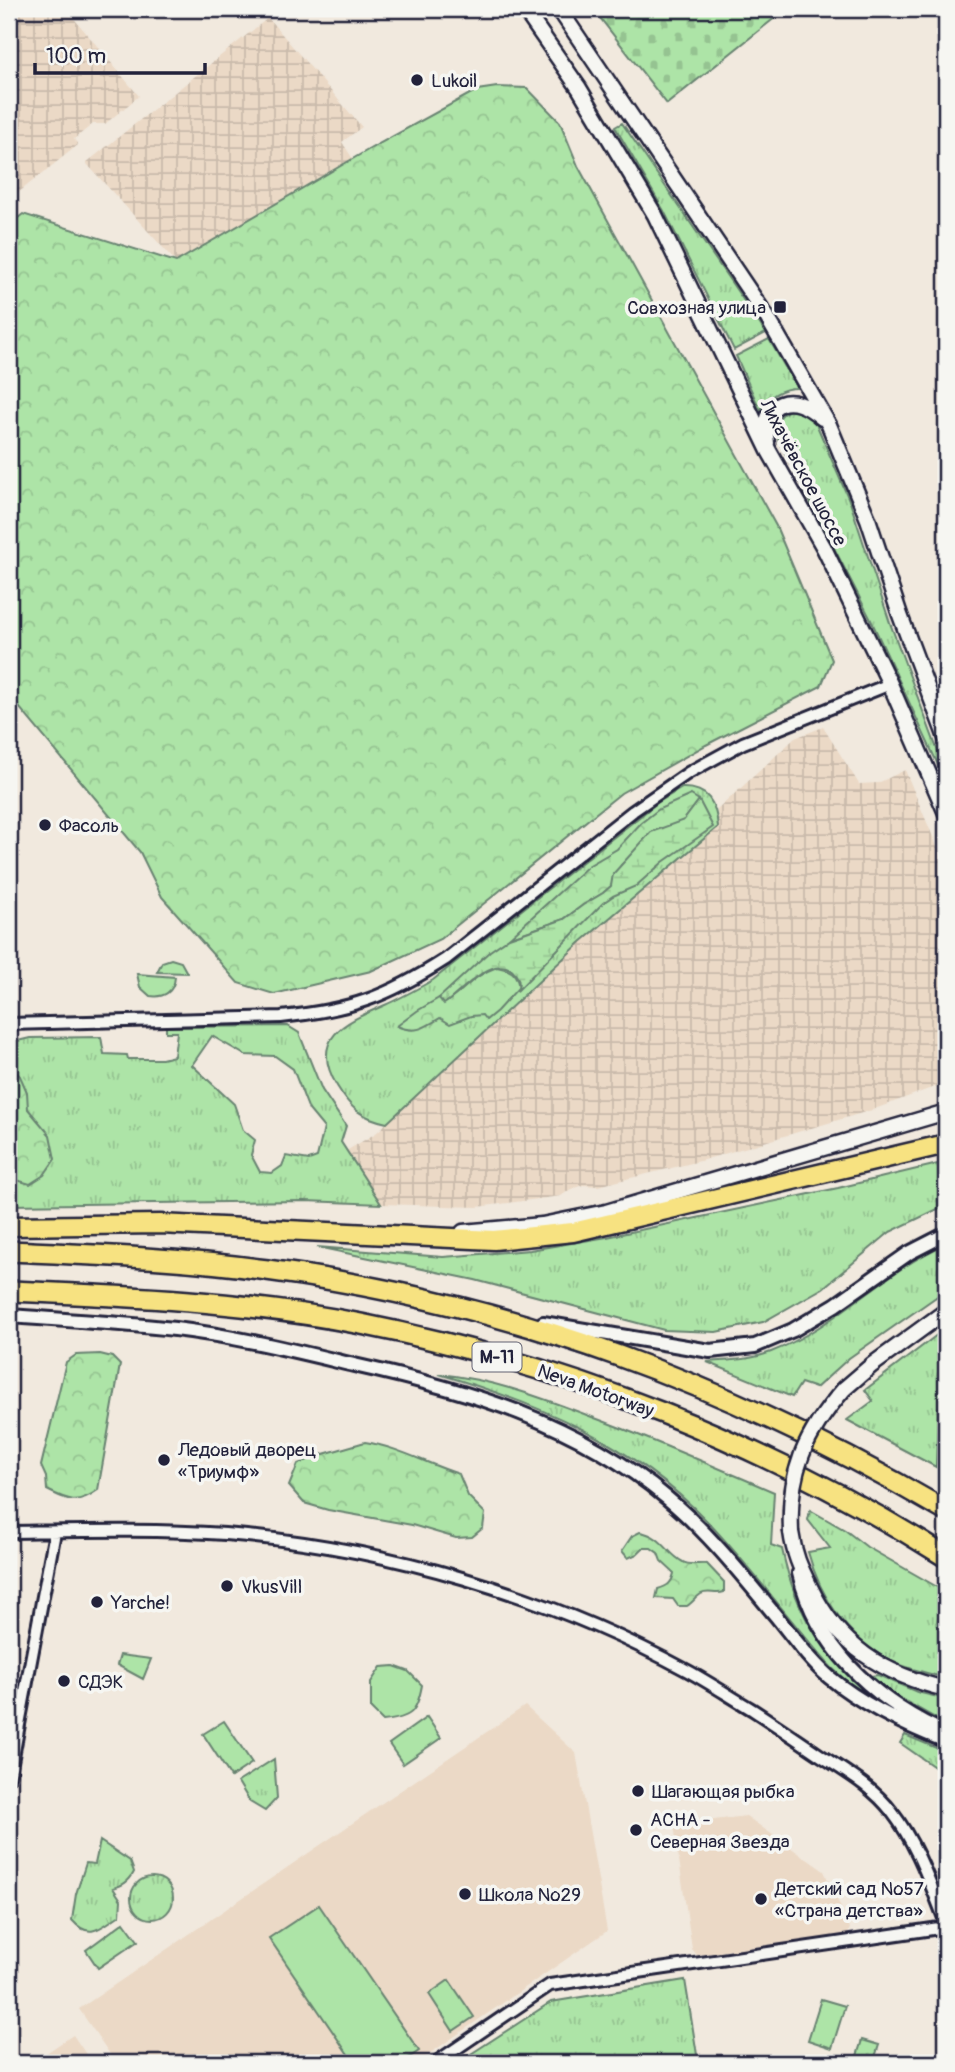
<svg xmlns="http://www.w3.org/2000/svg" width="955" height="2072" font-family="Pangolin,sans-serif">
<defs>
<pattern id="industrial-grid" width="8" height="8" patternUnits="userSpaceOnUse" patternTransform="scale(1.75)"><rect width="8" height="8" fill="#ebd9c6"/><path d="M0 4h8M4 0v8" fill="none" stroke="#c9baab"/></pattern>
<pattern id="grass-tufts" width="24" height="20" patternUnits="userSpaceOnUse" patternTransform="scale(1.75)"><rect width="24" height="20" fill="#ade4a7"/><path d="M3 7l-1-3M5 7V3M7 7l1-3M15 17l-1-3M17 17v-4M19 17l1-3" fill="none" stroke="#95c391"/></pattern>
<pattern id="forest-crowns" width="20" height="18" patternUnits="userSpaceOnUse" patternTransform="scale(1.75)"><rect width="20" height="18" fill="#ade4a7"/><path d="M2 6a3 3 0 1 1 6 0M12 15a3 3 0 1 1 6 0" fill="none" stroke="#95c391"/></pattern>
<pattern id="wetland-marsh" width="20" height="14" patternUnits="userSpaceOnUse" patternTransform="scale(1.75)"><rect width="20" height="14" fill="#ade4a7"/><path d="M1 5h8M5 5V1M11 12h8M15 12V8" fill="none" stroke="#95c391"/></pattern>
<pattern id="cemetery-stones" width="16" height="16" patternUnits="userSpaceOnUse" patternTransform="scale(1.75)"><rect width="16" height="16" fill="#ade4a7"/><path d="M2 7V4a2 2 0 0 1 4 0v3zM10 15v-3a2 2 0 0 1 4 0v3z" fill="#95c391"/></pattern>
</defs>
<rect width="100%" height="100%" fill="#f1e9de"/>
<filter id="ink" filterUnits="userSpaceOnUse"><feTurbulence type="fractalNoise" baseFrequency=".0143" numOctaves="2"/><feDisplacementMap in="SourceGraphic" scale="14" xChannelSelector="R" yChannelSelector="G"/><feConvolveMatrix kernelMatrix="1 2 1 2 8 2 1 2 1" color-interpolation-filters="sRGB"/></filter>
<g filter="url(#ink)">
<path fill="#ebd9c6" d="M525,1706L576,1753L607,1931L416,2063H116L79,2009Z
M746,1816L824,1871L850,1928L848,1934L697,1955L692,1949L674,1825Z
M73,2035L92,2063H32L33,2062Z"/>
<path fill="url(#industrial-grid)" d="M18,9H66L139,96L105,124H93L74,139L78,145L9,200V16Z
M268,18L362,127L342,142L353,159L176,262L86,163Z
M823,727L859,784L878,783L905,770L946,868V1080L937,1086L872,1110L700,1161L598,1186L583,1185L571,1189L561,1196L477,1207L381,1204L346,1151L376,1133L581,942L718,827L717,810L795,738Z"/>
<path fill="url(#grass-tufts)" stroke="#688371" stroke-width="2" fill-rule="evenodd" d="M622,123L766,333L734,350L664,211L615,127Z
M769,339L797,388C780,388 769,396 760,410L736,356Z
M793,409H799L815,421L850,502L890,623L946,773V782L870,618L779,441C774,426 776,414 793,409Z
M682,788C708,787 716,803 718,827L581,942L387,1123C360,1117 351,1109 337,1086C308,1037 346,1022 385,1005C401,998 417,989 433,980L657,803Z
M171,959L181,962L187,973L157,972L162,962Z
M137,974L175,977C174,992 164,998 150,996L140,987Z
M288,1026L299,1033L322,1090L346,1126L341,1142L381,1204L305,1201L9,1205V1043L30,1038L101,1037L104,1054L127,1055L128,1059H162L174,1056L177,1032H166V1027ZM212,1036L245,1055L275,1056L293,1069L309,1110L324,1128L317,1157L309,1160L286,1156L282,1166L272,1173L260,1172L251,1155L255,1140L243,1130L234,1104L192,1065Z
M946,1162V1205L890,1232L823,1288L763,1322L716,1332L664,1330L475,1280L317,1247L443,1257L530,1250L607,1237L838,1188Z
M946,1244V1290L849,1358L816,1388L801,1383L792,1397L707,1362C729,1360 751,1360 771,1352C836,1327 883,1271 946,1244Z
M946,1328V1389L938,1411L936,1467L847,1420L873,1401L865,1390Z
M439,1374C492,1379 543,1398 592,1417C654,1440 714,1466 774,1492L771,1545L782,1549C797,1620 826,1658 881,1704L848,1683L831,1667C789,1620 751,1567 707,1521C632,1443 540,1404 439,1374Z
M810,1510L845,1530L867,1547L946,1592V1678C927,1673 906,1669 889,1660C847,1637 820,1597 808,1552L830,1548L808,1520Z
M120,1655L151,1659L143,1679L117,1665Z
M878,1675L917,1692L946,1699V1724L891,1693L871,1676Z
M905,1735L946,1752V1775L900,1743Z
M274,1759L277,1798L265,1811L250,1802L238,1782Z
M100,1841L130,1861L134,1872C129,1882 123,1885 113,1888L121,1900L120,1915C101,1927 90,1941 72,1920L76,1894L86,1863L95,1864Z
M131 1898a21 21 0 1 1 42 0a21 21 0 1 1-42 0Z
M685,1980L698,2061L694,2063H457L551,2002Z
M862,2040L879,2045L873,2063L856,2059Z"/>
<path fill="url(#forest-crowns)" stroke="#688371" stroke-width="2" d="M497,87L527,88L560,122L578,166L776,526L832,660L821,686L706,745L621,793L440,939L371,971L274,994L238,983L162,897L140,852L9,695V225L23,214L176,262L373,147L477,90Z
M691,795L699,800L684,820L637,850L621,865L611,886L603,893L583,905L564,919L509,938L588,866L617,849L641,823L659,809Z
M497,967C512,970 516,973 519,987L497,1011L486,1020L482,1015L471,1016L450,1024L440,1018C424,1028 415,1034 397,1026L417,1011L439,998L444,1003C466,991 469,977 497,967Z
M9,1064L20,1076L27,1092L28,1109L50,1135L55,1159L44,1175L30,1184L13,1179L9,1158Z
M100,1354L112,1357L120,1365L98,1490C77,1505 69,1501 47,1490L46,1477L41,1466L66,1362L76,1355Z
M365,1442C398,1447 427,1464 459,1474L468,1496L485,1513L483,1528L472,1537L456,1538L412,1525L328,1510L304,1503L289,1486L298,1464L320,1455Z
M640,1532C663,1536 667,1554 683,1562C690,1566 699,1563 707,1564L724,1582V1592C716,1595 708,1590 701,1594C696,1597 692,1603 687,1606H678L673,1599L656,1598L658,1589C668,1586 672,1583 674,1573L661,1561L658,1553L651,1548H643L637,1554L628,1558L622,1551L632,1536Z"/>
<path fill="url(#wetland-marsh)" stroke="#688371" stroke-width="2" d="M699,800L713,827L663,862L636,886L613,896L603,903L517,991C519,986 520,980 516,975C497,947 459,995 444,1004L439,998L490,951L509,938L564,919L583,905L603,893L611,886L613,874L651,832L684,820Z"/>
<path fill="url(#cemetery-stones)" stroke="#688371" stroke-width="2" d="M596,9H786L667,104L594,10Z"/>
<path fill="#ade4a7" stroke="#688371" stroke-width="2" d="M394,1666L408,1671L422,1685C417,1713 411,1718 383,1721L371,1709V1682L381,1667Z
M427,1717L441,1738L403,1764L389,1744Z
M224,1721L252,1763L231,1777L203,1734Z
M319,1905L419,2051L401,2063H354L269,1938Z
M124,1922L138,1941L98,1968L86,1950Z
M449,1980L474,2017L453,2031L429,1994Z
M821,1999L845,2006L832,2048L808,2040Z"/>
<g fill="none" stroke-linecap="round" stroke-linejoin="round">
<defs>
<path id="minor" d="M9,1024L281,1017C351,1010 387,997 446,959L633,811L688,773L743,743L890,684
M9,1532C81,1531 153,1529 225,1534C386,1547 546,1594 688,1671C710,1683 731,1697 753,1710C776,1725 798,1740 820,1755C846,1772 873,1787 892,1812C917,1844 931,1886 946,1923
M9,1778L55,1532
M435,2063L550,1985L946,1927"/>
<path id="tertiary" d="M9,1316C64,1320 120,1323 175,1329C235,1336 295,1351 354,1365C467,1390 577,1422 667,1498C709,1533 742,1575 776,1616C793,1637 809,1660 829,1677C864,1706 904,1725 946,1741
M543,1323L710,1351L755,1346L793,1330L835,1305L909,1253L946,1234
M799,1573C816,1645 871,1697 937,1729"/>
<path id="secondary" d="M524,9L579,88L655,215L769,451L824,548L890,684L946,813
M559,9L767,317L829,425L868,519L900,615L946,738
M767,443C760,400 792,390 822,418
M463,1232L542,1225L606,1212L946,1112
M844,1389L872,1365L946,1311
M791,1532C794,1554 800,1567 810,1587C838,1646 884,1675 946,1689"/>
<path id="trunk" d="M9,1226L160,1224L494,1240L573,1232L946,1144"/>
<path id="motorway" d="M9,1251C95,1255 182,1258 267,1270C514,1303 732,1386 946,1511
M9,1291C126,1296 245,1301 361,1324C567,1365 768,1444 946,1557"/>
</defs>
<use href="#minor" stroke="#22223b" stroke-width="16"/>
<use href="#tertiary" stroke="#22223b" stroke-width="18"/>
<use href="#secondary" stroke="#22223b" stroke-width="19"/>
<use href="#trunk" stroke="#22223b" stroke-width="23"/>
<use href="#motorway" stroke="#22223b" stroke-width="24"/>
<use href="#minor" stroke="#f6f6f2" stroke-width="10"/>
<use href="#tertiary" stroke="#f6f6f2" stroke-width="12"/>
<use href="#secondary" stroke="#f6f6f2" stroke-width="14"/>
<use href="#trunk" stroke="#f7e281" stroke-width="18"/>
<use href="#motorway" stroke="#f7e281" stroke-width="19"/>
<defs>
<path id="secondary-bridge" d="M791,1532C788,1472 805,1434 844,1389"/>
</defs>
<use href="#secondary-bridge" stroke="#22223b" stroke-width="19" stroke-linecap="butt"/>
<use href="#secondary-bridge" stroke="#f6f6f2" stroke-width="14"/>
</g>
</g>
<g fill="#22223b" stroke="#f6f6f2" stroke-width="2.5">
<circle cx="417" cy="80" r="7"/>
<rect x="773" y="300" width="14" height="14" rx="3.5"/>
<circle cx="45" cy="825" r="7"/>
<circle cx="164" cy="1460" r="7"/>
<circle cx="227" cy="1586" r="7"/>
<circle cx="97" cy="1602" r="7"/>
<circle cx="64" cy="1681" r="7"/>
<circle cx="638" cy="1791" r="7"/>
<circle cx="636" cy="1830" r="7"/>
<circle cx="465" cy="1894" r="7"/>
<circle cx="761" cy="1899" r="7"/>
</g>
<g text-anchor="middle" stroke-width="7" stroke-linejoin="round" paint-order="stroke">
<rect fill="#f6f6f2" stroke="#626272" stroke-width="2" x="472.5" y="1342.5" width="49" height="29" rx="5"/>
<g font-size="18" font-weight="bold" fill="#22223b">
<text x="497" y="1363">М-11</text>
</g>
<g font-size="19" fill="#22223b" stroke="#f6f6f2" text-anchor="start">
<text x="431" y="87">Lukoil</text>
<text x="766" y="314" text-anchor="end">Совхозная улица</text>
<text x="59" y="832">Фасоль</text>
<text x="178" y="1456">Ледовый дворец<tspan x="178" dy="22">«Триумф»</tspan></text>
<text x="241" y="1593">VkusVill</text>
<text x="111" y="1609">Yarche!</text>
<text x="78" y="1688">СДЭК</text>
<text x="652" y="1798">Шагающая рыбка</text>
<text x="650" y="1826">АСНА -<tspan x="650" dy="22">Северная Звезда</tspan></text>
<text x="775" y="1895">Детский сад №57<tspan x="775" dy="22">«Страна детства»</tspan></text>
<text x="479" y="1901">Школа №29</text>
</g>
<g font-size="19" fill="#22223b" stroke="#f6f6f2">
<text transform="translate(804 472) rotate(62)" y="7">Лихачёвское шоссе</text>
<text transform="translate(596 1390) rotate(20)" y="7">Neva Motorway</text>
</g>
</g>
<rect width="955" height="2072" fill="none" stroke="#f6f6f2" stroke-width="35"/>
<rect x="18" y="18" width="920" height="2037" fill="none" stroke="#22223b" stroke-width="2.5" filter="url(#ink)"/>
<path d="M35 63v10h170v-10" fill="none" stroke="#22223b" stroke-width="3.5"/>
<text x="46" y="63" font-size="21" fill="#22223b" stroke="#f6f6f2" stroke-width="5" paint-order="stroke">100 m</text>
</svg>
